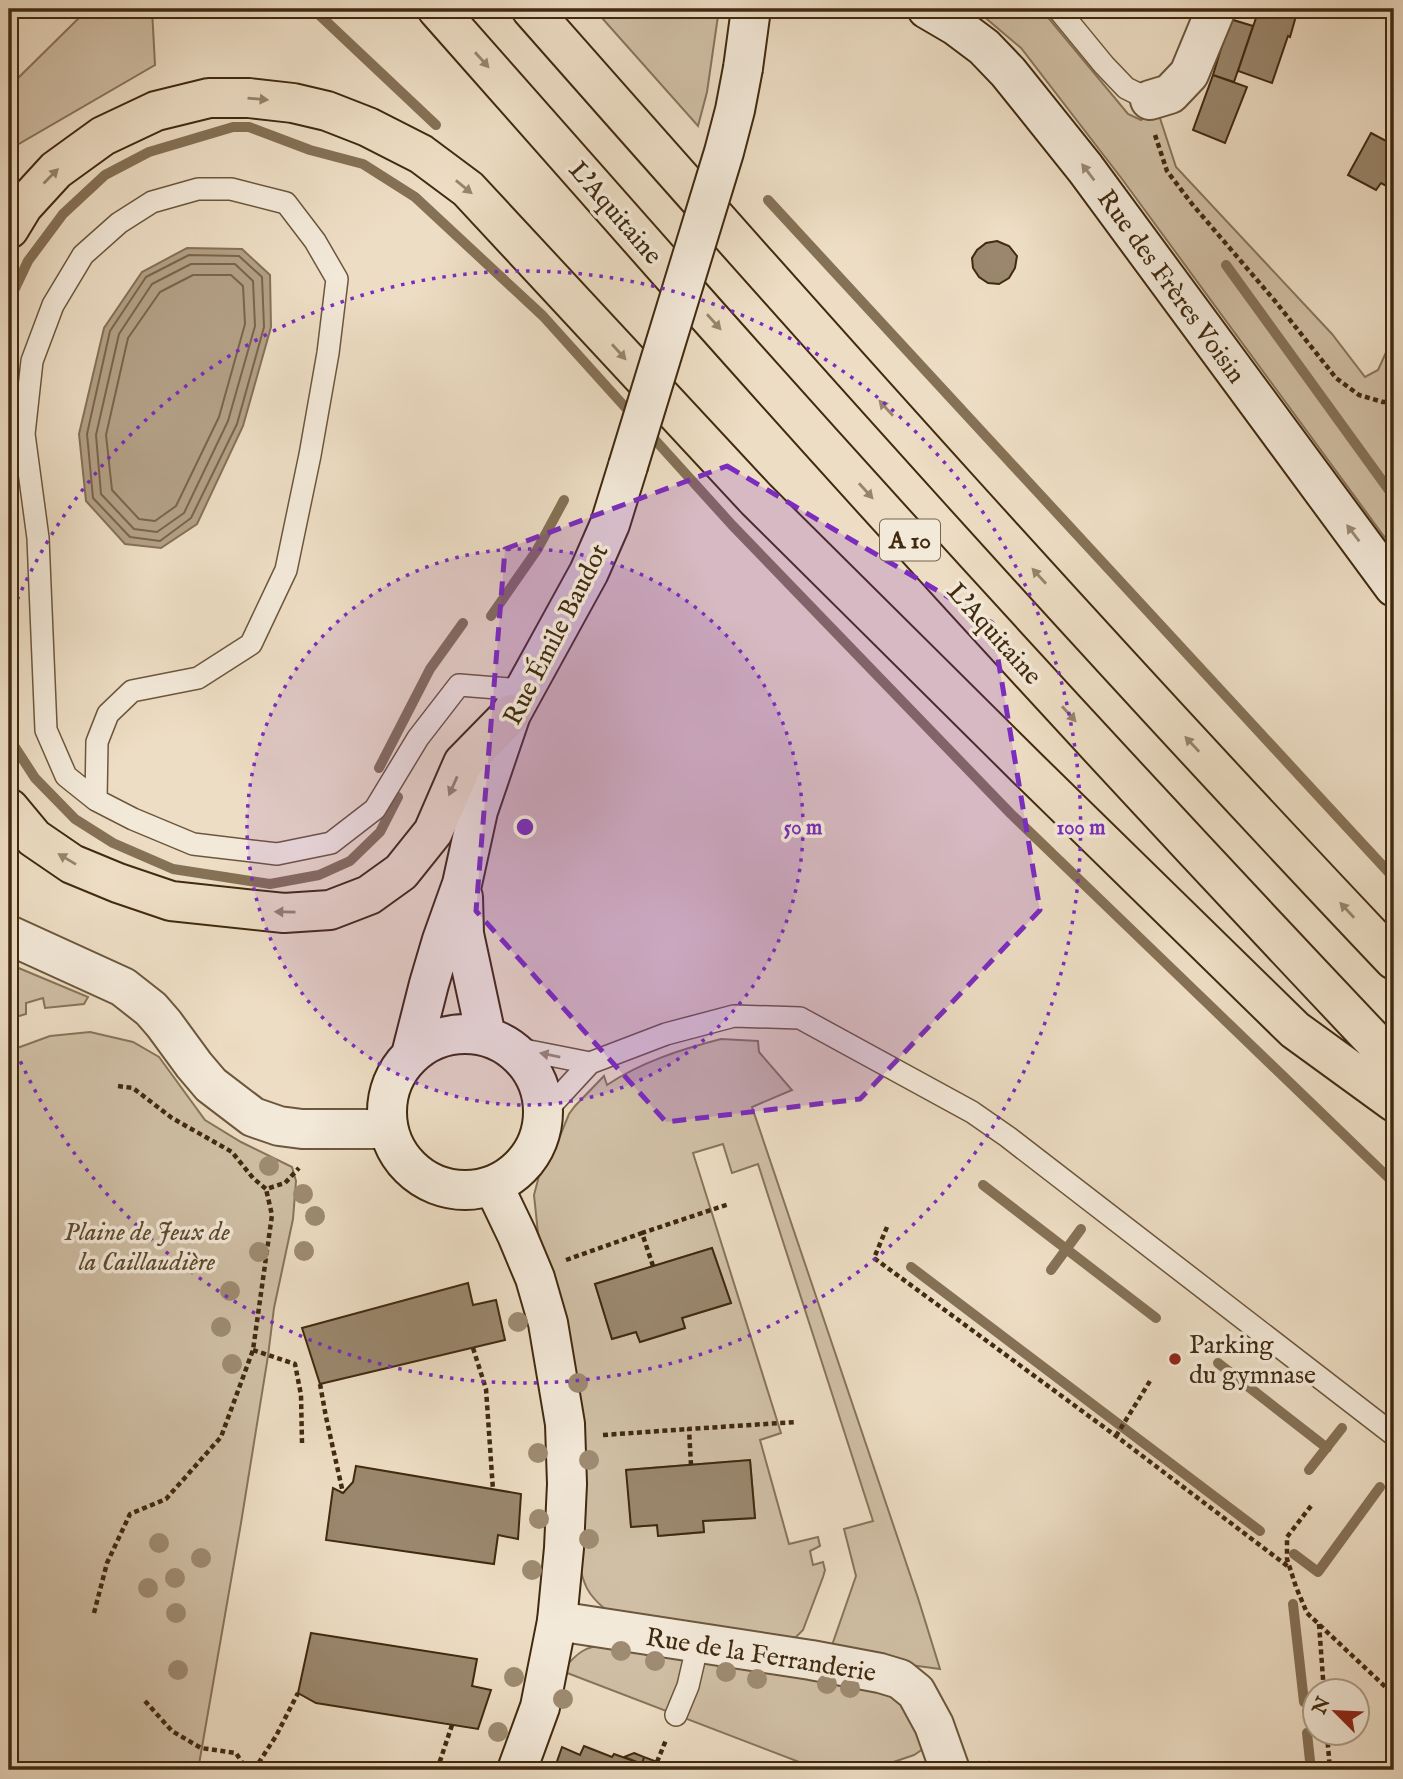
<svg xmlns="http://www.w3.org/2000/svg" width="1403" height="1779" font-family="'IM FELL English',serif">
<rect width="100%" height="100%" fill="#edddc4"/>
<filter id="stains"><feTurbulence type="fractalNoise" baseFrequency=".00286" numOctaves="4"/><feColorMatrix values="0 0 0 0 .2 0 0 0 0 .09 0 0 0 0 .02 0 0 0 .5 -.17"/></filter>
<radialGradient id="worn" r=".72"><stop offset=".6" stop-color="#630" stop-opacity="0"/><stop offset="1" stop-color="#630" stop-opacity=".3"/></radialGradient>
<path fill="#d0bfa5" stroke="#88745a" stroke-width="2" fill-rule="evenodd" d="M88,9H152L155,65L12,148L9,153V87Z
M594,9H719L707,92L698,126Z
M975,9H1041L1128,114L1141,120L1157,109L1176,167L1332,334L1365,377L1378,370L1394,335V550L1122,179L1021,48Z
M9,964L88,997L84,1004L45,1008L43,998L26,1003V1014L9,1019Z
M90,1032L133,1042L159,1057L205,1120L241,1142L292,1167L296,1181L293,1219L274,1308L268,1356L241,1523L198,1770H9V1051L50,1036Z
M721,1039L758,1041L759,1052L792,1090L752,1107L918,1598L940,1669L829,1654L856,1576L844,1529L873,1521L758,1164L732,1173L723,1144L693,1153L781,1433L760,1440L789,1544L818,1537L820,1546L810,1551L813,1565L823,1562L825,1570L823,1577L803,1630L795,1638L605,1609C586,1593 584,1584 578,1561L567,1336L538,1233L534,1195L540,1172L560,1136L569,1114L575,1106L604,1076L607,1085C641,1062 682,1049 721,1039ZM712,1248L731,1303L682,1318L685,1328L640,1342L636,1332L612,1339L595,1284ZM750,1460L755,1518L703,1521L704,1532L659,1536L657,1525L631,1527L627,1470Z
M610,1643L876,1686L905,1703L926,1747L914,1755L870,1770H820L562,1671C578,1651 585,1647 610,1643Z"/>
<path fill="#b3a086" stroke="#857156" stroke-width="2" d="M187,248L242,249L270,275L271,327L243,426L197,524L161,548L125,544L86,501L79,434L104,328L142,272Z"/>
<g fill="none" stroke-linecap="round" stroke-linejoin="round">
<path stroke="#7a654a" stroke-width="2" d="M189,255L239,256L262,277L264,327L237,424L191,518L160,541L130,537L93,498L87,434L110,331L146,277Z
M191,264H235L253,281L255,326L228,421L184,513L157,532L134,529L101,494L96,435L119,334L152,284Z
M193,275H231L243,286L245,324L219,417L176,506L155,521L139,519L112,490L106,435L128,338L160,292Z"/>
<path stroke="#857156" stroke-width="10" d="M313,9L436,125
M768,200L1394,878
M1226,265L1394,497
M9,301L28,261L63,214L105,175L149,152L233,127H249L310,150L363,164L415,197L543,316L634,417
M647,431L732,525L1011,814L1394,1183
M491,616L537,550L564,500
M9,738L35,778L75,819L113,843L173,869L270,884L319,875L350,861L380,832L398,797
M379,768L430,669L463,623
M983,1185L1156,1318
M911,1267L1260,1531
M1051,1270L1081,1229
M1218,1363L1327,1448
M1309,1470L1342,1428
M1294,1554L1318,1572L1380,1487
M1293,1604L1304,1702
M1307,1733L1311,1770"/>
</g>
<path fill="#9a876d" stroke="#412a0f" stroke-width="2" d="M1245,9H1298L1290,37L1288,36L1272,83L1238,71L1258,12Z
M1230,19L1253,26L1234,82L1213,75Z
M1213,75L1247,87L1225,143L1193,130Z
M1371,133L1394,145V190L1381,183L1376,190L1348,175Z
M997,241L1009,246L1017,256L1015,268L1009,278L999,284L988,283L979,277L973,268L972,258L977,250L986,243Z
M712,1248L731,1303L682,1318L685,1328L640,1342L636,1332L612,1339L595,1284Z
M468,1283L473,1305L496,1300L505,1340L320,1384L302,1328Z
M750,1460L755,1518L703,1521L704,1532L658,1536L657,1525L631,1527L626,1470Z
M356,1466L521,1494L518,1539L498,1535L494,1564L326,1540L333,1488L343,1493L353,1482Z
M311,1633L477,1659L472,1686L491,1690L478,1729L316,1703L298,1693Z
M584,1746L612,1757L614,1754L642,1764L644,1757L671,1767L669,1770H554L562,1747L580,1755Z
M634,1753L644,1757L642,1764L624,1757Z"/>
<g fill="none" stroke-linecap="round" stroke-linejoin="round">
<defs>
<path id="lane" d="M1058,9L1104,65L1126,88L1150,100
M96,800L97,742L108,714L132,691L198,678L251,644L286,570L310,455L328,353L337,279L315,241L286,203L231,189H198L152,202L119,223L83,255L53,305L32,361L24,434L38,538L46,730L66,776L96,800L133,819L193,844L277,854L331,843L375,809L418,738L459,685L523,690
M509,1047L590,1063
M543,1114L590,1063L666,1034L734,1016L800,1018L972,1112L1008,1137L1394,1435
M676,1715L688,1686L698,1643"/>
<path id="street" d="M1150,100L1170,94L1189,74L1216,9
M9,935L123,987L151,1009L164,1024L194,1065L211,1085L253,1117L279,1126L302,1129H388
M557,1621L811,1660L880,1673L900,1679L916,1692L934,1725L950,1770"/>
<path id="secondary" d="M927,9L956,26L984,47L1008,72L1085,168L1394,587
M743,68L751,9
M463,897L464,934L486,1036
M387 1112a78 78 0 1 1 156 0a78 78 0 1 1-156 0Z
M411,1055L429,984L442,940L462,884L478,811L511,714L589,572L610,524L628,466
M493,1185L517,1235L535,1278L548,1323L565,1424L567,1484L564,1548L557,1621L540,1707L517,1770"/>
<path id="highway" d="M437,9C525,109 613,209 702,309C929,564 1160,815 1394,1062
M531,9C814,330 1099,649 1394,960
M9,229L23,206L56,170L103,136L156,111L209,98H249L293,103L327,111L368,127L421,154L468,189L756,499L1026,767L1295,1030L1394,1102
M9,808L34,838L72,864L118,883L171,901L284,913L330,910L369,895L401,872L433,832L463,763L511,714"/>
</defs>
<use href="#lane" stroke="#6c573c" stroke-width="24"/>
<use href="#street" stroke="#6c573c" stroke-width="42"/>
<use href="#secondary" stroke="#412a0f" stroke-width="42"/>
<use href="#highway" stroke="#412a0f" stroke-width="42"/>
<path stroke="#412a0f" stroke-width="4.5" stroke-dasharray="5 3.5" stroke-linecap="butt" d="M1155,135L1167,171L1192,204L1275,301L1336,378L1359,395L1383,402H1394
M118,1086L133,1088L172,1118L232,1152L253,1178L266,1189L285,1183L299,1168
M887,1227L874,1258L1116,1436L1290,1568
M566,1260L642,1233
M653,1266L642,1233L729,1204
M473,1348L486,1389L493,1490
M253,1350L295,1364L301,1395L302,1443
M320,1384L326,1417L343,1493
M603,1435L689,1429
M1116,1436L1150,1381
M691,1465L689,1429L796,1422
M1311,1506L1287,1537V1559L1296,1587L1307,1613L1394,1695
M94,1613L107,1563L130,1514L166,1499L221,1437L253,1350L272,1215L266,1189
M1319,1624L1324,1692
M145,1701L172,1731L201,1748L236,1753L247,1770
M1327,1734L1330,1770
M657,1762L666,1740
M988,1763L1038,1770
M254,1770L276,1736L298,1693
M437,1770L452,1725"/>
<use href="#lane" stroke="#f3e9d9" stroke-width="21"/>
<use href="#street" stroke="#f3e9d9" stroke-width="38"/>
<use href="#secondary" stroke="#f3e9d9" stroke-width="38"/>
<use href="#highway" stroke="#edddc4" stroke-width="38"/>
<defs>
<path id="secondary-bridge" d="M628,466L724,152L735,110L743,68"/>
</defs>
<use href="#secondary-bridge" stroke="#412a0f" stroke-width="42" stroke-linecap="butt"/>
<use href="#secondary-bridge" stroke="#f3e9d9" stroke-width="38"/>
</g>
<g fill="#9e8b71">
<circle cx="269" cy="1166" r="10"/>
<circle cx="303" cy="1194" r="10"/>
<circle cx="315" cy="1216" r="10"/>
<circle cx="304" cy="1251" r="10"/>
<circle cx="259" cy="1252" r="10"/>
<circle cx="230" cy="1291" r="10"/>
<circle cx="518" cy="1322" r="10"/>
<circle cx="221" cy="1327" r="10"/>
<circle cx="232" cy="1364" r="10"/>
<circle cx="578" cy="1383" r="10"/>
<circle cx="538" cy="1453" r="10"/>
<circle cx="589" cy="1460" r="10"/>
<circle cx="539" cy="1519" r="10"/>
<circle cx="589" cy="1539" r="10"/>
<circle cx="159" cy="1543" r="10"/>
<circle cx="201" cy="1558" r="10"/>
<circle cx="532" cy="1570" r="10"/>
<circle cx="175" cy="1578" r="10"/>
<circle cx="148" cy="1588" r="10"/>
<circle cx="176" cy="1613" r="10"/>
<circle cx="621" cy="1651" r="10"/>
<circle cx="655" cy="1661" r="10"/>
<circle cx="178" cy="1670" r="10"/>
<circle cx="726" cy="1672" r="10"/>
<circle cx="514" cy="1677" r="10"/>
<circle cx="757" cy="1679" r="10"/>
<circle cx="827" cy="1684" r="10"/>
<circle cx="850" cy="1688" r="10"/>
<circle cx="563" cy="1699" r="10"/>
<circle cx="498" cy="1732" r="10"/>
</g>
<defs><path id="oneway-solid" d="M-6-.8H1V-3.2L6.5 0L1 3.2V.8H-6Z" transform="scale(1.75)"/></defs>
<g fill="#97846a">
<use href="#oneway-solid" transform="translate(482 60) rotate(48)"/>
<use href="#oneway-solid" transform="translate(258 99) rotate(5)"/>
<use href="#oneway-solid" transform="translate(51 176) rotate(-45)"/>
<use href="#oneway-solid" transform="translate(464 187) rotate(39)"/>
<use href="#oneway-solid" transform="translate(714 322) rotate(48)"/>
<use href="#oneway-solid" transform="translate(619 352) rotate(48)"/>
<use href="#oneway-solid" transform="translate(886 408) rotate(-132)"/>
<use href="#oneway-solid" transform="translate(866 491) rotate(48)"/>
<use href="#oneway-solid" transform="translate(1039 576) rotate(-132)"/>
<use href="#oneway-solid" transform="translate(1069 714) rotate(48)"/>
<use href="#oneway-solid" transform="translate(1192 744) rotate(-133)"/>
<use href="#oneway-solid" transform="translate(453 786) rotate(114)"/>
<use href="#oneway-solid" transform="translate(67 859) rotate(-149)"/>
<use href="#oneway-solid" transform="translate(1347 910) rotate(-133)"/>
<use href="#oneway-solid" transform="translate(285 912) rotate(-179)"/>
</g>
<g fill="#9a8a74">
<use href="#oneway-solid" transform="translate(1088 172) rotate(-127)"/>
<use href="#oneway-solid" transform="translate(1353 533) rotate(-127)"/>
<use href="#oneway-solid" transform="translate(550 1055) rotate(-169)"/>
</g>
<path fill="#7b2cbf" fill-opacity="0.2" stroke="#7b2cbf" stroke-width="5" stroke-dasharray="14 9" stroke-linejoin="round" d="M727,466L992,623L1040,910L860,1099L666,1122L476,911L505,549Z"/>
<circle cx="525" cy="827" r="278" fill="#7b2cbf" fill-opacity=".12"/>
<g fill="none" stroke="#7b2cbf" stroke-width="3.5" stroke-dasharray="3.5 7">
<circle cx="525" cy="827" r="278"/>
<path d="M9 619A556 556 0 1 1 9 1035"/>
</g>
<circle fill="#8f2418" stroke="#f3e9d9" stroke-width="2.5" cx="1175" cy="1359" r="7"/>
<g text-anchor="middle" stroke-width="7" stroke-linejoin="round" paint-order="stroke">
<rect fill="#f3e9d9" stroke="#76634c" stroke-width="2" x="880" y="519.5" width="60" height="41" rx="5"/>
<g font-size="24" font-weight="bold" fill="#412a0f">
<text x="910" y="548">A 10</text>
</g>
<g font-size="26" fill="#412a0f" stroke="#f3e9d9">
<text transform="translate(616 212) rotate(49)" y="9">L'Aquitaine</text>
<text transform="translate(1172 286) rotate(54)" y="9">Rue des Frères Voisin</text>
<text transform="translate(995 633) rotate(48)" y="9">L'Aquitaine</text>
<text transform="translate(555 634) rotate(-63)" y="9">Rue Émile Baudot</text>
<text transform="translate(761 1654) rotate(9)" y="9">Rue de la Ferranderie</text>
</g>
<g font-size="26" font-style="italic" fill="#5e482d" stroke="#f3e9d9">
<text x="147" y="1240">Plaine de Jeux de<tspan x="147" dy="30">la Caillaudière</tspan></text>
</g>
<g font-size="26" fill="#412a0f" stroke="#f3e9d9" text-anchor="start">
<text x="1189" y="1353">Parking<tspan x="1189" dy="30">du gymnase</tspan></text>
</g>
</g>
<circle cx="525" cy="827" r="10" fill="#7b2cbf" stroke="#f3e9d9" stroke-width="3.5"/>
<g font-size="21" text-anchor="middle" font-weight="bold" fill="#7b2cbf" stroke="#f3e9d9" stroke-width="7" stroke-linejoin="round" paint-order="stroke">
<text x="803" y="834">50 m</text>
<text x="1081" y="834">100 m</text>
</g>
<rect width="1403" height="1779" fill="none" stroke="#edddc4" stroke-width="35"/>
<rect x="10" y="10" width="1382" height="1758" fill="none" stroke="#412a0f" stroke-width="3.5"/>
<rect x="18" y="18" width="1368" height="1744" fill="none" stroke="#412a0f" stroke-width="2"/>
<g transform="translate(1336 1712) rotate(294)"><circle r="33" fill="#f3e9d9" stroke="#ac9d88" stroke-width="2"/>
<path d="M0-5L12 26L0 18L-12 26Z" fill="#8f2418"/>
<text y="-10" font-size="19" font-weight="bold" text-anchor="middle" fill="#412a0f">N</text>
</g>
<rect width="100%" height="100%" filter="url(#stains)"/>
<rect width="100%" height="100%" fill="url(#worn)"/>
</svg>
